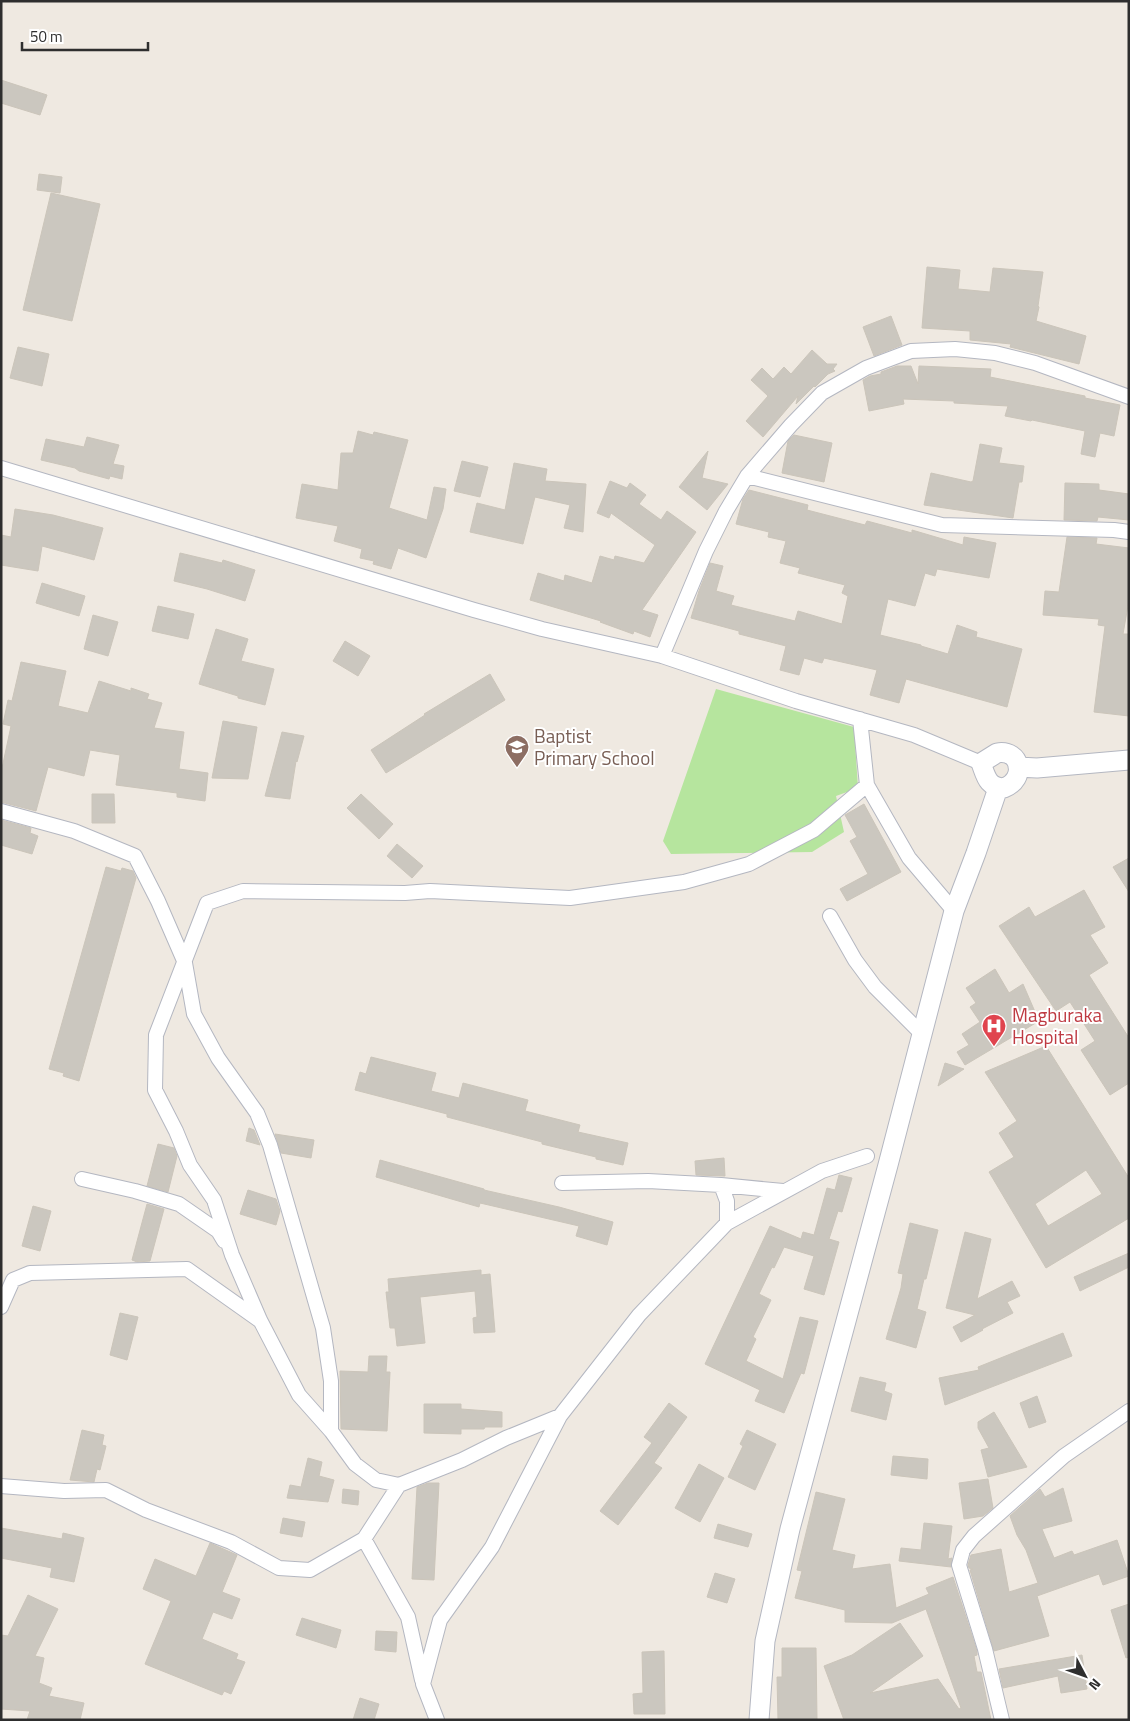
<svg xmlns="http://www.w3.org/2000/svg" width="1130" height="1721" font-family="'Titillium Web',sans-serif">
<rect width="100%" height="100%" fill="#efe9e1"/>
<path fill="#b6e59e" d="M716,689L854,727L858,788L836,796L844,832L812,852L671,854L663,841Z"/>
<path fill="#cbc7bf" stroke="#cbc5ba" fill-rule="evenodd" d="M1,80L47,95L40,115L1,103Z
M39,174L62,177L60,193L37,190Z
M51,193L100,204L72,321L23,310Z
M927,267L960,270L958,289L990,292L993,268L1043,272L1038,306L1039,307L1036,321L1086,336L1079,364L1010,347L1011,344L970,340V331L922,328Z
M891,316L902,345L874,356L863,327Z
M18,347L49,354L42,386L10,378Z
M812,350L827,364H837L833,369L835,371L828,374L815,387L814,386L796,404L798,396L763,437L746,421L768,396L751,380L762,368L773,379L784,367L791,374Z
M897,366H911L918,384L919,366L991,369L990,377L1085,396V398L1120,405L1114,436L1100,433L1095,457L1081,454L1085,431L1032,420L1031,421L1005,416L1008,406L954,403V401L903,399L904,404L869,411L863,380L870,376L881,374V372Z
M358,431L373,435L374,432L408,440L389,508L427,520L434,487L446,489L443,509L426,558L398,548L391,569L373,564L374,561L360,558L362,549L334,541L338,526L296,518L302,484L338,490L341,453H353Z
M794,435L832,443L824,482L782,473L788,441Z
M87,437L119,445L113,464L124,466L122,479L110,476L109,479L79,471L75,468L41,460L46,439L84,447Z
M980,444L1002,448L999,463L1024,466L1022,482H1019L1013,518L924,505L931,473L971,482L973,481Z
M708,451L702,478L728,484L707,510L679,487Z
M462,461L488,467L480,497L454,491Z
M514,463L547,469L545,481L586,484L583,532L564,528L570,505L535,497L523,544L470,532L477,503L505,510Z
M610,481L627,488L630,483L646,495L639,504L661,520L667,511L696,532L642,610L658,615L650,637L634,631L633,634L600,622L601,621L530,600L538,573L564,581L565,575L592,583L600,556L614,560L615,556L644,563L655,545L611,513L609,518L597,513Z
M1065,483L1099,484V490L1129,494V520L1098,517L1097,521L1064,520Z
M749,490L808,505L807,510L865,525L867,521L912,533V530L963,545L964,537L996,543L989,578L937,569L935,576L925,573L915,606L888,599L880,635L921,645V646L948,654L957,625L977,632L976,637L1022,649L1007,707L906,679L899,703L870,695L877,670L824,658L822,663L804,658L799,675L780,670L786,646L739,634V631L691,618L699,591L710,563L723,566L716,591L734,596L731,605L795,621L798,611L842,624L848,596L842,593L845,585L798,573L800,568L780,563L786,541L768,537L769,532L736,524L743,499Z
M15,509L53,515L103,528L94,560L42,546L38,571L1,565V535L11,537Z
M1067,537L1097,538L1096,544L1129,548V600L1123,634H1129V716L1094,712L1105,626L1098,625L1099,619L1043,615L1045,591L1059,592Z
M180,553L222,563L223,560L255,570L245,601L207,589L174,581Z
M42,583L85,596L79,616L36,603Z
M158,606L194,614L188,639L152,631Z
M93,615L118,622L108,656L84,649Z
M216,629L248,639L241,661L274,669L265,705L238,698V696L199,684Z
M345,641L370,656L358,676L333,661Z
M21,662L66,671L58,706L88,713L99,681L131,691V688L149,694L147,699L162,703L154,728L184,732L179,769L208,773L205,801L177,797V793L116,785L120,755L90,750L84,776L48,767L36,811L1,802V773L11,726L3,724L8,700L12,701Z
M490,674L505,700L386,773L371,750L425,715L424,714Z
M223,721L257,727L248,779L212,778Z
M282,732L304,736L297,762L296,761L290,799L265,796Z
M92,794H114L115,823H92Z
M361,794L393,824L379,839L347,808Z
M864,804L901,872L847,901L840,889L868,874L850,841L857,837L845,815Z
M1,820L31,828L30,833L38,836L32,854L1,845Z
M397,844L423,866L412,878L387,856Z
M1129,858V892L1113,867Z
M106,867L121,871L122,868L133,871L136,878L79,1081L63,1076L64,1073L49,1069Z
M1084,890L1105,927L1090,935L1108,963L1089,975L1129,1038V1083L1110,1095L1081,1050L1095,1041L1070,1002L1056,1011L999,926L1029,907L1035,917Z
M995,969L1009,993L1023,984L1039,1021L965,1065L957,1052L969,1045L962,1034L980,1022L970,1007L976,1003L966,988Z
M1046,1046L1129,1178V1218L1046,1268L989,1172L1014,1157L999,1133L1017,1121L985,1072ZM1086,1170L1102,1194L1048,1226L1035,1204Z
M371,1057L436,1073L431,1091L459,1098L463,1083L528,1100L525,1111L580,1125L578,1132L628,1143L623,1165L596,1159V1157L542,1144V1142L447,1117V1114L355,1090L360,1072L366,1074Z
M945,1063L964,1069L938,1086Z
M249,1128L254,1130L260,1145L246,1141Z
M275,1134L314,1140L311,1158L281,1153Z
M158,1144L174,1148L177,1156L168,1192L147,1186Z
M724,1158L725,1176L696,1175L695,1161Z
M380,1160L484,1189V1190L559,1207L613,1222L607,1245L576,1236L579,1226L480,1203L479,1207L376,1177Z
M839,1175L852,1178L842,1212L838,1211L829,1239L839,1242L824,1295L804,1289L814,1256L784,1247L774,1268L772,1267L759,1294L771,1300L753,1337L756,1339L746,1361L783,1379L800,1317L818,1321L804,1374L801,1373L784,1413L755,1401L760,1390L705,1364L770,1226L801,1239L803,1232L814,1235L827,1188L835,1190Z
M248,1190L276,1199L280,1211L276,1225L240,1214Z
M147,1204L164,1209L150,1261L137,1262L132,1260Z
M33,1206L51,1211L40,1251L22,1246Z
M910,1223L938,1230L926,1279H924L917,1309L926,1312L916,1348L886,1339L901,1288L903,1274L898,1273Z
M965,1232L991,1239L977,1299L1012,1281L1020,1296L1007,1302L1013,1313L982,1329L983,1330L961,1342L953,1327L975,1315L946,1308Z
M1129,1253V1267L1080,1291L1074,1277Z
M481,1270V1275L490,1274L495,1332L474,1333L473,1318L477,1317L475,1291L420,1297L425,1343L397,1346L395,1328H390L386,1292H389L388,1279Z
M120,1313L138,1317L127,1360L110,1355Z
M1063,1333L1072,1356L945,1405L939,1378L979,1370L978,1367Z
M369,1356H387L386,1372H390L387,1431L341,1429L340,1371L368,1372Z
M860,1377L886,1383L884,1391L892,1394L886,1420L851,1411Z
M1037,1396L1046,1422L1029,1428L1020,1403Z
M669,1403L687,1417L654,1463L662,1468L618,1525L600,1511L652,1443L644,1437Z
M424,1404H461V1409L502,1412V1427H485L484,1429H461V1434L424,1433Z
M994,1412L1027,1467L988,1477L981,1450L989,1448L978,1428V1422Z
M82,1430L104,1435L102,1445L106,1446L100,1470L97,1469L94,1482L70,1480Z
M747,1430L776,1444L755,1490L728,1477L743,1446L740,1444Z
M893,1456L928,1459L927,1479L891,1475Z
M308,1458L322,1462L319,1476L334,1480L328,1502L287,1498L290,1485L301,1487Z
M699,1464L724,1478L700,1522L675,1508Z
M988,1479L993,1508L983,1516L964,1519L959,1483Z
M428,1483H439L434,1580L412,1579L417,1487Z
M1063,1488L1072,1521L1042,1529L1054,1558L1072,1551L1074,1555L1117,1540L1129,1576L1103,1585L1099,1574L1037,1596L1049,1636L994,1651L970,1570L973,1569L969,1568L968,1565L971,1555L1001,1549L1009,1592L1038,1583L1026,1550L1017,1535L1010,1516L1040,1489L1045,1497Z
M343,1489L359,1491L358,1505L342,1503Z
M816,1492L845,1499L832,1550L855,1555L852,1569L890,1564L896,1608L929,1594L926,1588L953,1577L977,1651V1655L974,1656L977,1672H981L991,1720H844L824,1666L852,1655L900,1623L923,1656L870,1693L938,1679L959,1709L961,1708L926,1609L892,1623L845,1622V1610L795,1598L802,1571L797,1570Z
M283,1518L305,1522L302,1537L280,1533Z
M924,1523L952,1526L948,1559L952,1558L951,1567L899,1561L901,1548L921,1550Z
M718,1524L752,1534L748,1547L714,1538Z
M1,1528L62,1539L63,1533L84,1538L74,1582L50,1577L52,1568L1,1558Z
M210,1543L237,1555L222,1592L240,1599L232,1619L213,1612L202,1639L238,1654L236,1659L245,1662L231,1694L224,1691L222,1695L145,1664L171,1601L143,1589L155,1559L196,1576Z
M715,1573L735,1579L727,1603L707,1597Z
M28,1595L58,1609L35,1656L44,1658L39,1683L52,1688L49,1696L84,1703L80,1720H27L30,1711L1,1709V1635L8,1636Z
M1129,1604V1657L1126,1658L1111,1610Z
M302,1618L341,1630L336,1648L296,1635Z
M376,1631L397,1632L396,1652L375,1650Z
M782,1648H816L817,1720H778L777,1677H782Z
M664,1651L665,1714H634L633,1694L643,1693L642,1652Z
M1082,1655L1087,1689L1061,1693L1058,1676L1003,1688L999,1669Z
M360,1698L379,1704L374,1720H353Z"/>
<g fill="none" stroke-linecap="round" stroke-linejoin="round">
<defs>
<path id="street" d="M1,468L474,610L542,629L662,656L796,701L914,735L981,763
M747,476L942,525L1114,530L1129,532
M662,656L706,551L726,511L747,476L791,425L822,393L866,368L911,351L955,349L995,353L1035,363L1129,397
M860,719L867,785L909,858L954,911
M1,811L74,831L135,856L158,901L185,963L194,1014L218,1058L257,1113L270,1145L323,1328L331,1381V1431L355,1464L376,1480L399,1485L462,1460L506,1438L560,1416
M830,916L855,960L875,987L922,1034
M82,1179L135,1191L179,1204L218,1231L224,1241
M562,1183L648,1181L721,1185L783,1191
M721,1185L727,1201V1223
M1,1307L13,1280L30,1273L187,1269L259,1320
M331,1431L299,1395L260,1320L232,1255L214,1200L190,1165L176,1131L155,1090L156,1035L207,903L243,891L405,893L430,891L570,898L684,882L749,864L814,830L867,785
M1,1486L64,1491L106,1490L146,1510L231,1542L279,1568L310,1570L364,1539L399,1485
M364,1539L408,1617L422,1680
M437,1720L423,1684L440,1620L492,1547L560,1416L639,1315L727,1223L822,1171L867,1156
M1002,1720L985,1649L959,1565L963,1550L974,1536L1064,1456L1129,1411"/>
<path id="secondary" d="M997,753C1021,749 1027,779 1004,788C987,787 986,776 981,763Z
M1018,767L1037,768L1129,760
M759,1720L765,1641L790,1529L888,1165L954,911L976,853L998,788"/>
</defs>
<use href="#street" stroke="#b4b7c1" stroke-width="16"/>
<use href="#secondary" stroke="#b4b7c1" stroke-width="21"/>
<use href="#street" stroke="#fff" stroke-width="14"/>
<use href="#secondary" stroke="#fff" stroke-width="19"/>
</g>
<defs>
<symbol id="school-pin" viewBox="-11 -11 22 30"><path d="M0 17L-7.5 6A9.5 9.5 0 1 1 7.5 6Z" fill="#8d6e63" stroke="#fff"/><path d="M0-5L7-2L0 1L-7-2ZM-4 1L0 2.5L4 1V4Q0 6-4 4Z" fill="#fff"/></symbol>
<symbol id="hospital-pin" viewBox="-11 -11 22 30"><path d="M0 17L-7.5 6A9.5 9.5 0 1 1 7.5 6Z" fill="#e0444e" stroke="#fff"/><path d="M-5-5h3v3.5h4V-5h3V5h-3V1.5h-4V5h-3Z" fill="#fff"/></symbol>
</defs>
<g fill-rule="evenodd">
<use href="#school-pin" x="503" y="733" width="28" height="38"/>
<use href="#hospital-pin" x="980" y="1012" width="28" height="38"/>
</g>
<g text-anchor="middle" stroke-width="4" stroke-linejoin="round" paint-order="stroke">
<g font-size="19" fill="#785e54" stroke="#fff" text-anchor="start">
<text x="534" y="743">Baptist<tspan x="534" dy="22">Primary School</tspan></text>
</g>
<g font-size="19" fill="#be3a42" stroke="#fff" text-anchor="start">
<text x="1012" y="1022">Magburaka<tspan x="1012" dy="22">Hospital</tspan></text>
</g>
</g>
<rect width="1130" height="1721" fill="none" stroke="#2e2e2e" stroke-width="5"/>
<g transform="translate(1085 1676) rotate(131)" stroke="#ffffff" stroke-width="4" paint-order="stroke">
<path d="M0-4L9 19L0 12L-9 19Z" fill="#2e2e2e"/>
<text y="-8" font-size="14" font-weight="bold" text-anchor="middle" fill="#2e2e2e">N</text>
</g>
<path d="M22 42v8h126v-8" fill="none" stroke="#2e2e2e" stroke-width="2.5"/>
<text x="30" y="42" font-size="15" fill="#2e2e2e" stroke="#ffffff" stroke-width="4" paint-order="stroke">50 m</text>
</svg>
